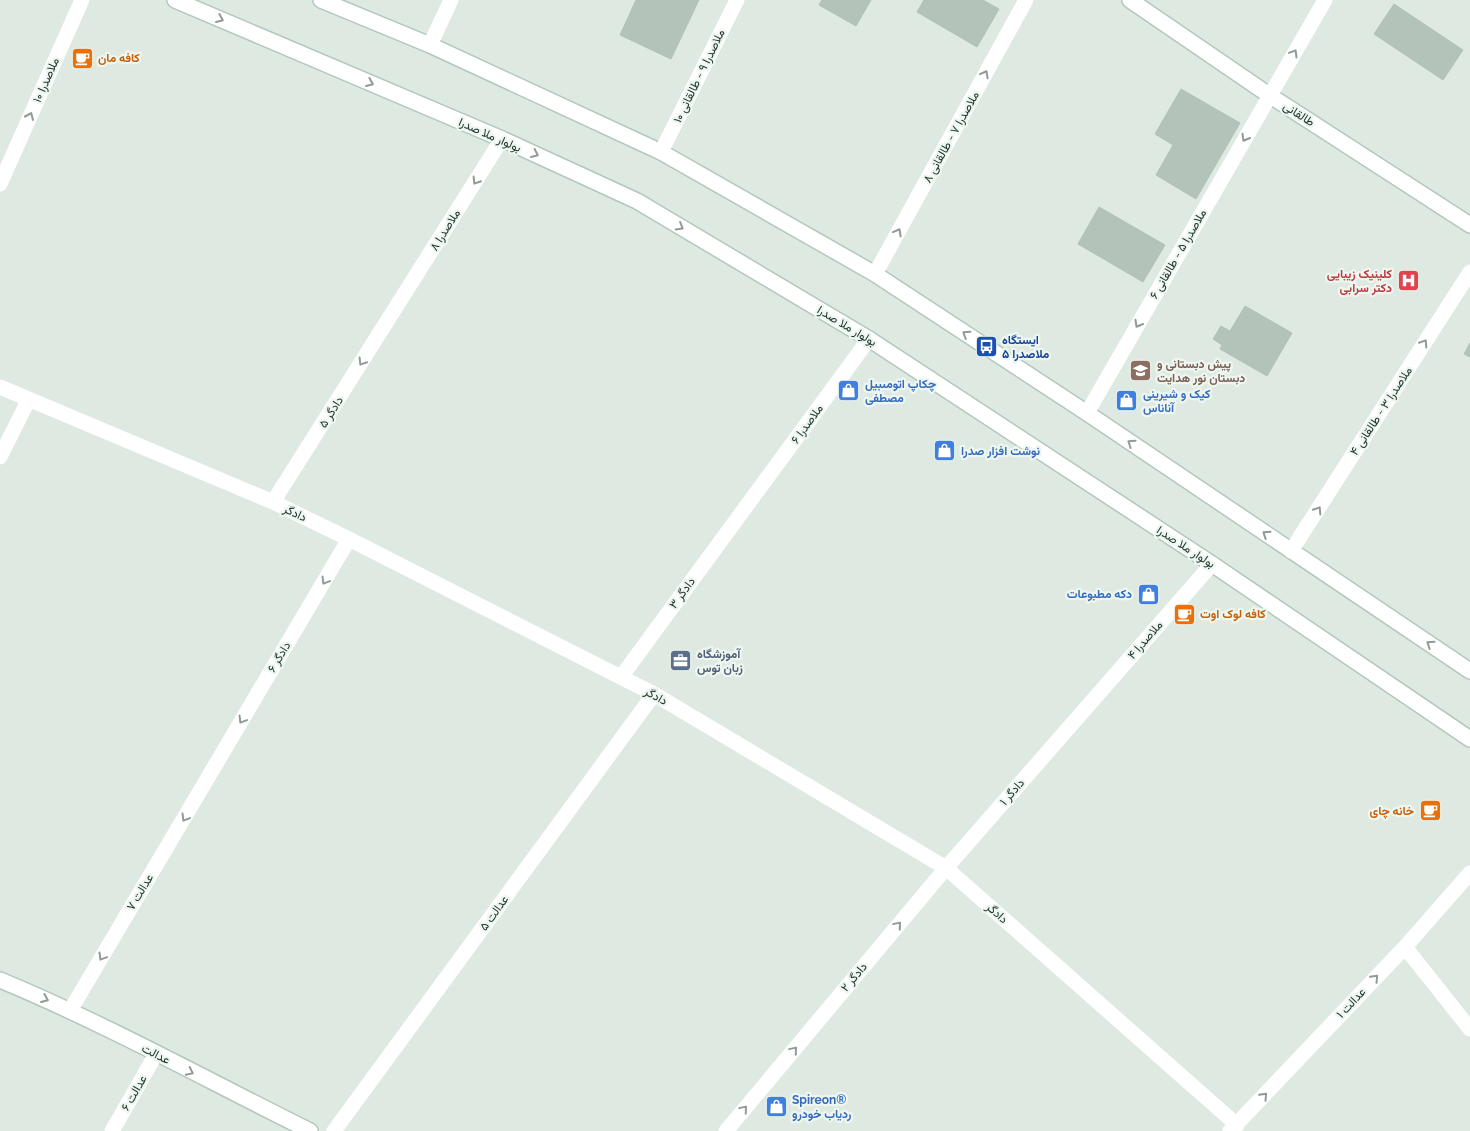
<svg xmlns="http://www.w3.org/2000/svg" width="1470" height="1131" font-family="Raleway,Vazirmatn,sans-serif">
<rect width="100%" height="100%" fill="#dee9e2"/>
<path fill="#b4c3ba" stroke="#b1c2b8" d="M636,0H699L671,59L620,35Z
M822,0H871L856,26L819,5Z
M924,0H983L999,9L977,47L917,12Z
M1394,4L1463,50L1443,80L1374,34Z
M1181,89L1240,123L1196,199L1156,175L1173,145L1155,134Z
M1099,207L1165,245L1143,282L1078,244Z
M1245,306L1292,333L1267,376L1220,349L1222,345L1213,339L1221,326L1230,331Z
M1470,343V357L1464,354Z"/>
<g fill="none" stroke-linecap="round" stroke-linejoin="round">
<defs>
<path id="secondary" d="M175,0L502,139L637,201L869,339L1212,564L1470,739
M321,0L430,45L661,152L875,274L1087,413L1470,671
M1130,0L1269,95L1470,225
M0,980C106,1024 207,1080 310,1131"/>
</defs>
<use href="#secondary" stroke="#b2c8bc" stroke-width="18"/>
<path stroke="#fff" stroke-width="15" d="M430,45L451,0
M661,152L737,0
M0,184L82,0
M875,274L1026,0
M0,387L273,502L349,539L654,694L946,868L1237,1125
M1087,413L1325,0
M0,457L29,399
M273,502L502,139
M1291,551L1470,272
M621,677L869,339
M1405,947L1470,1029
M71,1009L349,539
M112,1131L156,1054
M334,1131L654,694
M726,1131L946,868L1212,564
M1230,1131L1405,947L1470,873"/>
<use href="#secondary" stroke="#fff" stroke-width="15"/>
</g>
<defs><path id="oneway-chevron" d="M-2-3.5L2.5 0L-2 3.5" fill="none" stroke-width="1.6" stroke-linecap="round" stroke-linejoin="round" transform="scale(1.25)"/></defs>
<g stroke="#909b96">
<use href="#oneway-chevron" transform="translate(220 19) rotate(23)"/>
<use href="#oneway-chevron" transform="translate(1294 53) rotate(-59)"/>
<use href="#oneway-chevron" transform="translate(985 74) rotate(-61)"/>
<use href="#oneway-chevron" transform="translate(370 83) rotate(23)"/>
<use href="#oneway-chevron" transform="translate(30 116) rotate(-66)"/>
<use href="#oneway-chevron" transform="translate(1245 138) rotate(120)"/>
<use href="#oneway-chevron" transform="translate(535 154) rotate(25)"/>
<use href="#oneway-chevron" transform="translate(476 181) rotate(122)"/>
<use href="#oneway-chevron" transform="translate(680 227) rotate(31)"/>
<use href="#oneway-chevron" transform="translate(898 232) rotate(-61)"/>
<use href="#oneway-chevron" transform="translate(1138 324) rotate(120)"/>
<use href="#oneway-chevron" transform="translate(966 334) rotate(-147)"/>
<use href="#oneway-chevron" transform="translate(1424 343) rotate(-57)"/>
<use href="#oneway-chevron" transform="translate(362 362) rotate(122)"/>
<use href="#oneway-chevron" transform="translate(1131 443) rotate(-146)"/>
<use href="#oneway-chevron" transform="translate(1318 510) rotate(-57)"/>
<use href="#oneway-chevron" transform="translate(1266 534) rotate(-146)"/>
<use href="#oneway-chevron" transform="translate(325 581) rotate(121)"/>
<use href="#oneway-chevron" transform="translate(1430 644) rotate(-146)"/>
<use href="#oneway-chevron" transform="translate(242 720) rotate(121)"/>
<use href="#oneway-chevron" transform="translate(185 818) rotate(121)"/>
<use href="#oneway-chevron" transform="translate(898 925) rotate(-50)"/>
<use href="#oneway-chevron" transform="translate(102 957) rotate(121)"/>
<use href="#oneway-chevron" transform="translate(1375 978) rotate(-47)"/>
<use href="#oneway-chevron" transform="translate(45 999) rotate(23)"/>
<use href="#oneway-chevron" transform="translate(794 1050) rotate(-50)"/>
<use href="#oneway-chevron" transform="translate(190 1072) rotate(26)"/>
<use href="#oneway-chevron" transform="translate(1264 1096) rotate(-47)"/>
<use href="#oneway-chevron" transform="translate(744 1109) rotate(-50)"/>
</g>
<defs>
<symbol id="cafe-square" viewBox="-11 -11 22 22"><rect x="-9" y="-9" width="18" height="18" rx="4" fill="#e8710a" stroke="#eef6f0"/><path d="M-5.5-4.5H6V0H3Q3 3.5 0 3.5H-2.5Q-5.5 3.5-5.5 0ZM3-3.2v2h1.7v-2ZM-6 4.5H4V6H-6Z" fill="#fff"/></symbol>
<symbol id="hospital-square" viewBox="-11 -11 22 22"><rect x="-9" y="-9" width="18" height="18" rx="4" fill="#e0444e" stroke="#eef6f0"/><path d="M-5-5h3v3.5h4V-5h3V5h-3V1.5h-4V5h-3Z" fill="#fff"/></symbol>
<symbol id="bus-square" viewBox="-11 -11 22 22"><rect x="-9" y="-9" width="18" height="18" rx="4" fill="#1a4fb4" stroke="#eef6f0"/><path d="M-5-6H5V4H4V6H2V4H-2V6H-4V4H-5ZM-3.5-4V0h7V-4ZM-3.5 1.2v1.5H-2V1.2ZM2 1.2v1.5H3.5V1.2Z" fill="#fff"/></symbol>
<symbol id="school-square" viewBox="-11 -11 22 22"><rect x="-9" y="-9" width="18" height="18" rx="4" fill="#8d6e63" stroke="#eef6f0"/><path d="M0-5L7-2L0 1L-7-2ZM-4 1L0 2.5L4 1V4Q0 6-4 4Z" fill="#fff"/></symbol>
<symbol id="shop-square" viewBox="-11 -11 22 22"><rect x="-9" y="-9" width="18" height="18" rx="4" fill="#3f7fe0" stroke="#eef6f0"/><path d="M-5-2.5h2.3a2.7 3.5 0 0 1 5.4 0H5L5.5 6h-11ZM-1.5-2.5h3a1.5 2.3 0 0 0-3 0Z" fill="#fff"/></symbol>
<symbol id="office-square" viewBox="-11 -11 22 22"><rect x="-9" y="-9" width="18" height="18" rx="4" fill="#5c6f8a" stroke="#eef6f0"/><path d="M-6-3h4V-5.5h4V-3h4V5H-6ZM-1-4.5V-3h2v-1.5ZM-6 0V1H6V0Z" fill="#fff"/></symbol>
</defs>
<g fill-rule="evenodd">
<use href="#cafe-square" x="70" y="46" width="25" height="25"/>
<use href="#hospital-square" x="1396" y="268" width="25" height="25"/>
<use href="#bus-square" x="974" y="334" width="25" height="25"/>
<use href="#school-square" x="1128" y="358" width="25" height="25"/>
<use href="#shop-square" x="836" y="378" width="25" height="25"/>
<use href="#shop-square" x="1114" y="388" width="25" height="25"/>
<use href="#shop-square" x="932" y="438" width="25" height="25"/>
<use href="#shop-square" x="1136" y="582" width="25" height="25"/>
<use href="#cafe-square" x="1172" y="602" width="25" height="25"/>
<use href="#office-square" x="668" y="648" width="25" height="25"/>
<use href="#cafe-square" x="1418" y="798" width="25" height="25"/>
<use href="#shop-square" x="764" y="1094" width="25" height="25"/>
</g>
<g text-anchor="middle" stroke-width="4.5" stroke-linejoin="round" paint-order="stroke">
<g font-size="12" font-weight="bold" fill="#c56008" stroke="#eef6f0" text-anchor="start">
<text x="98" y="62">کافه مان</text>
<text x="1200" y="618">کافه لوک اوت</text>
<text x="1414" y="815" text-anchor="end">خانه چای</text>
</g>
<g font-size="12" fill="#20372d" stroke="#eef6f0">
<text transform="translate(699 76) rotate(-64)" y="4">ملاصدرا ۹ - طالقانی ۱۰</text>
<text transform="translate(46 80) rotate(-66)" y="4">ملاصدرا ۱۰</text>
<text transform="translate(1299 114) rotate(33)" y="4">طالقانی</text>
<text transform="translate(490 135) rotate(24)" y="4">بولوار ملا صدرا</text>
<text transform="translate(951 137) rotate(-61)" y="4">ملاصدرا ۷ - طالقانی ۸</text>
<text transform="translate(445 230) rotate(-58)" y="4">ملاصدرا ۸</text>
<text transform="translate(1178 254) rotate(-60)" y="4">ملاصدرا ۵ - طالقانی ۶</text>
<text transform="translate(847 326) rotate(31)" y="4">بولوار ملا صدرا</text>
<text transform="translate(1381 411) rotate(-57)" y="4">ملاصدرا ۳ - طالقانی ۴</text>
<text transform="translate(331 412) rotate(-58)" y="4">دادگر ۵</text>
<text transform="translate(807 424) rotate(-54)" y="4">ملاصدرا ۶</text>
<text transform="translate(295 513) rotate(25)" y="4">دادگر</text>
<text transform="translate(1186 547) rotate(33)" y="4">بولوار ملا صدرا</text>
<text transform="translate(682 593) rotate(-54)" y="4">دادگر ۳</text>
<text transform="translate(1145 640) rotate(-49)" y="4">ملاصدرا ۴</text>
<text transform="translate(279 657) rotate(-59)" y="4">دادگر ۶</text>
<text transform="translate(656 696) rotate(29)" y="4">دادگر</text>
<text transform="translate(1012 792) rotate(-49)" y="4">دادگر ۱</text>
<text transform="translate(140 892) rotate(-59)" y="4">عدالت ۷</text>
<text transform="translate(494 913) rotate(-54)" y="4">عدالت ۵</text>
<text transform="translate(997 913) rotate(42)" y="4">دادگر</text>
<text transform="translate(854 977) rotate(-50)" y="4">دادگر ۲</text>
<text transform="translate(1351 1003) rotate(-47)" y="4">عدالت ۱</text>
<text transform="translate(156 1054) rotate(27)" y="4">عدالت</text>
<text transform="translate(134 1093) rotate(-60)" y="4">عدالت ۶</text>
</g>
<g font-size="12" font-weight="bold" fill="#be3a42" stroke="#eef6f0" text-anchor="end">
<text x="1392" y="278">کلینیک زیبایی<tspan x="1392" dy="14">دکتر سرابی</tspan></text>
</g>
<g font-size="12" font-weight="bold" fill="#164399" stroke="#eef6f0" text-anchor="start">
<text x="1002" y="344">ایستگاه<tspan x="1002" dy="14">ملاصدرا ۵</tspan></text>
</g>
<g font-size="12" font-weight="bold" fill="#785e54" stroke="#eef6f0" text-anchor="start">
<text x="1157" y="368">پیش دبستانی و<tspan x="1157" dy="14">دبستان نور هدایت</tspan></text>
</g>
<g font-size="12" font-weight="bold" fill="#366cbe" stroke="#eef6f0" text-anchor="start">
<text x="865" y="388">چکاپ اتومىبیل<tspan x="865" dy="14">مصطفی</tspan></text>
<text x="1143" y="398">کیک و شیرینی<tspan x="1143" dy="14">آناناس</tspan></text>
<text x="961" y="455">نوشت افزار صدرا</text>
<text x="1132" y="598" text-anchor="end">دکه مطبوعات</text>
<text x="792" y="1104">Spireon®<tspan x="792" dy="14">ردیاب خودرو</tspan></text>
</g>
<g font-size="12" font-weight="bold" fill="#4e5e75" stroke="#eef6f0" text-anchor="start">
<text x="697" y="658">آموزشگاه<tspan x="697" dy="14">زبان توس</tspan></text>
</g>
</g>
</svg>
